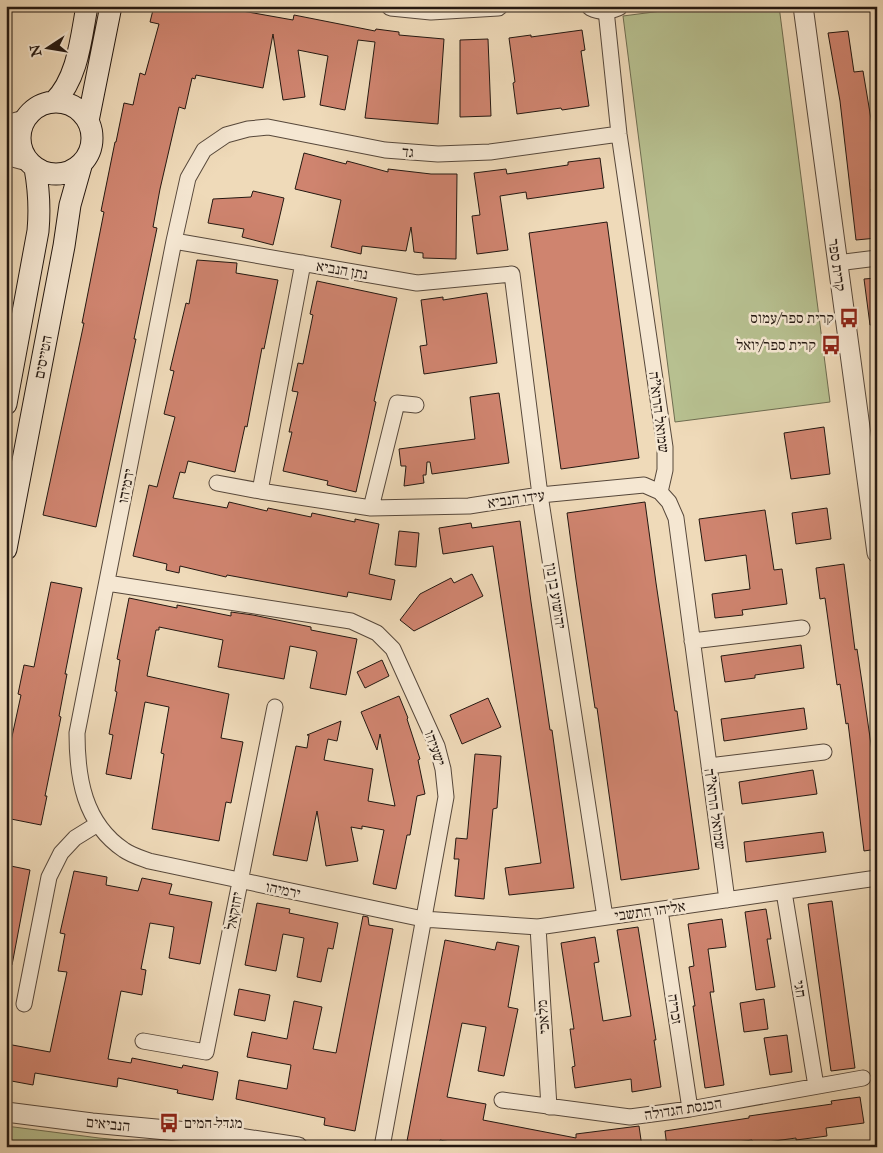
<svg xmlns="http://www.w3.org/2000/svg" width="883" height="1153" font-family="'IM FELL Great Primer','Frank Ruhl Libre',serif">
<rect width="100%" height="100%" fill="#efdab9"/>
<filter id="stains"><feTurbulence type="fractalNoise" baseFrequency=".004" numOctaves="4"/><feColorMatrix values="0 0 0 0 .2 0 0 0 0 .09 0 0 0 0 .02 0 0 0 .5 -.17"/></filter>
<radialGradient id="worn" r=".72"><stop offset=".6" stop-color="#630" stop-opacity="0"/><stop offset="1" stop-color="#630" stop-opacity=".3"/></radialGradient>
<path fill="#b7c090" stroke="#6e6c50" d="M700,6H779L830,402L675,422L623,16Z
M6,1126L99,1138L195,1147H6Z"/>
<path fill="#cf846f" stroke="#241811" d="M154,6H214L293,20L294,15L375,31L376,29L399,32V35L444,39L438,124L365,118L375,42L358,40L345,110L320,105L328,56L298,50L305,97L283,100L273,34L263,88L196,75L195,79L192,78L185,109L179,107L160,189L153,227L157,228L134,339H136L96,527L43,515L84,323H82L104,212L101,211L115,142H116L124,103L133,105L140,73L145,75L159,24L150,22Z
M582,30L585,50L581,51L589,106L562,110L561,108L517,114L513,83L515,82L509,38L531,35V37Z
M848,31L854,72L863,71L877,155V188L871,189L877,238L856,240L840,101L828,33Z
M488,39L491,116L460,117V40Z
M304,153L346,164L347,161L388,172V169L431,174H457L456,259L423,258V253L414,252L411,227L406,251L362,246L361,254L331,247L341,200L295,189Z
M600,158L604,188L527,199L526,192L500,196L508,250L477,254L472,216L480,215L474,173L506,169L507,174L568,165V162Z
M253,191L284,198L273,245L242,237L244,229L208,223L213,199L251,197Z
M607,222L639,458L561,469L529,233Z
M197,260L237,263L236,273L278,280L264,349L262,348L247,427L245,426L235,472L188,461L185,473L180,472L173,498L227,508L229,502L267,511L268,508L311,517L312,513L355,522V519L379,524L369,574L395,580L391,600L348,592L347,597L227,575L226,577L180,566L179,573L166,570L167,564L133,556L149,485L157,487L175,417L164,414L174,371L170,370L186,303L189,304Z
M877,278V324L870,325L864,279Z
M317,281L397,298L374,401L376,402L368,439L356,492L327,485L328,481L283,471L292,432H289L298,392L292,391L298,363L303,364L313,315L310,314Z
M487,293L497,363L424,374L420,346L427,345L421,300L443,297V300Z
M499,393L509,463L432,474L430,462H427L426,475H423L424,483L404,486L406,466H401L399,449L475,439L470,397Z
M824,427L830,474L791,479L784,433Z
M645,502L656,583L675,711H677L699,869L621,880L597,708H595L576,580L567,513Z
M827,508L831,539L796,544L792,513Z
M765,510L774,570L782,569L787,604L742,610L743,615L715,618L712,594L750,589L746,555L705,561L699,519Z
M520,521L531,602L550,730H552L574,888L509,895L505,868L541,863L493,546L443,554L439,528L471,523L472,528Z
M399,531L419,533L416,567L395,565Z
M844,564L855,650L857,649L863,689L877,786V849L864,851L848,723L846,724L840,684L837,685L825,598L820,599L816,568Z
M472,574L483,596L414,631L400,620L420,594L451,578L454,583Z
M51,582L82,588L65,674H67L59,716L61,717L45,796H47L41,825L6,818V764L21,695L18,694L24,665L34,667Z
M129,598L177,608V605L231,616V612L253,615L311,627V630L357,639L346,695L310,688L317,653L316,651L290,646L284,679L218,667L223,640L159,627V630H156L147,676L229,694L221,738L243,742L231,803L226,802L219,841L152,829L164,754L161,753L169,707L145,702L131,779L106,774L113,735L109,734L117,692L115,691L120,660L117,659Z
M801,645L804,668L755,675V678L725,682L721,656Z
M382,660L389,676L365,688L357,672Z
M399,696L408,718L407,719L420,759L418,760L425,794L417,796L410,835H407L396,889L373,884L384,830L362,826V829L351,827L358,861L326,866L317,811L307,861L273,855L296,746L307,748L309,735H307L341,721L337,741L328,739L324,760L373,769L368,801L395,806L380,734L377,750L361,712Z
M488,698L501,727L462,744L450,715Z
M804,708L807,729L724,741L721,719Z
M475,754L501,756L497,808L493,809L484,899L455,896L459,859H454L456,838L467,839Z
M813,770L817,794L742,804L739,782Z
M823,832L826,852L746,862L744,842Z
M6,865L30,870L12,965H6Z
M74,871L107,877L106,885L138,891L142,878L172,884L169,894L212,902L200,964L169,958L174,927L150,923L141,969L146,970L142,995L121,991L108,1059L131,1063L132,1058L182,1068L183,1065L218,1072L213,1100L177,1093L178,1090L118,1078L117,1087L35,1073L33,1085L6,1080L7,1044L50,1052L67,972L58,971L65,934L60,933Z
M832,901L855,1068L831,1071L808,904Z
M257,903L290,909L289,913L338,923L333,949L328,948L321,982L297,977L304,938L283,934L276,971L245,965Z
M766,909L771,939H767L775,987L756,990L745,912Z
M363,916L368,917L369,925L393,929L355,1131L324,1125L325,1118L236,1099L239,1080L287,1089L291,1065L247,1057L252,1032L287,1039L294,1001L322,1007L313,1049L336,1053Z
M722,919L726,947L708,949L714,992H710L724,1085L705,1088L693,1006H695L689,967L694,966L688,924Z
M638,927L656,1040H654L661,1087L632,1092L631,1079L575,1088L572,1067L575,1066L570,1029H574L561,943L595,937L599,962L594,963L603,1021L631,1016L617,930Z
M445,940L495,950L497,942L519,946L508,1007L518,1009L504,1076L478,1071L486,1027L462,1023L447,1097L486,1104L483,1120L576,1138V1134L639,1126L642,1147H475L440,1140L438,1147H436L407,1141Z
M239,989L270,995L265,1021L234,1015Z
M764,999L768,1029L744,1032L740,1003Z
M787,1035L792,1072L770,1075L764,1038Z
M860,1097L864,1123L826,1128L827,1136L796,1140V1138L753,1144L752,1140L701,1147H667L665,1131L749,1118V1116L832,1104L831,1101Z"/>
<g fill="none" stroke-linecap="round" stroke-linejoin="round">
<defs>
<path id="minor" d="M606,10L619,134L665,447V470L660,492L669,502L676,518L727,900
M619,134L490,152L438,154L385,150L268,127L248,129L226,135L204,150L188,178L174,241L77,733C77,778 84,823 124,850C131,855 141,858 149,861L423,919L538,927L877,878
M174,241L417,283L512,274L540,495L605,917
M837,263L877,258
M217,483L260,491L371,508L469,506L540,495L644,485L660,492
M260,491L303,263
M371,508L397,403L416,405
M107,583L351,621L377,633L393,649L437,746L443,769L446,797L382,1147
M692,641L802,628
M709,766L824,752
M784,892L816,1086
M660,910L690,1109
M538,927L549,1107
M24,1004L49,877L61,853L75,838L96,825
M143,1041L206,1052L275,707
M502,1100L630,1117L690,1109L863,1078"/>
<path id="tertiary" d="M391,6L431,10L498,6
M591,6C601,11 608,10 618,6
M803,6L877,553
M6,125L25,120
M6,155L28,161
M6,1112L92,1123L220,1135L298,1147"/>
<path id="secondary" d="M20 138a36 36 0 1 1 72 0a36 36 0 1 1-72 0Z
M54,102C78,78 81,38 87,6
M88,121L111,6
M6,404L38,231C40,209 39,190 35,168
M6,549L64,246L70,205L81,166"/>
</defs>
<use href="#minor" stroke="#57483b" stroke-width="17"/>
<use href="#tertiary" stroke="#57483b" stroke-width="21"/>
<use href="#secondary" stroke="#241811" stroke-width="23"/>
<use href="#minor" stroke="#f5e7d2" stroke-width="15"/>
<use href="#tertiary" stroke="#f5e7d2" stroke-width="19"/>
<use href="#secondary" stroke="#f5e7d2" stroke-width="21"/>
</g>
<defs>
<symbol id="bus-bare" viewBox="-9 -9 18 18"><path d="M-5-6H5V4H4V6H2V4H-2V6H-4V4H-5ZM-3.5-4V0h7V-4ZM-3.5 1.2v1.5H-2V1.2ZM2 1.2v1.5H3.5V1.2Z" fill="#8f2418" stroke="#f5e7d2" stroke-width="2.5" paint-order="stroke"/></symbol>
</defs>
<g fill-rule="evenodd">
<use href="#bus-bare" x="835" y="304" width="28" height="28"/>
<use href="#bus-bare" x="817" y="331" width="28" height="28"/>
<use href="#bus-bare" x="155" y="1109" width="28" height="28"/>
</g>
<g text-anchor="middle" stroke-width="5" stroke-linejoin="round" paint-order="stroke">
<g font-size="15" fill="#241811" stroke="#f5e7d2">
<text transform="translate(408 152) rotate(4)" y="5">גד</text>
<text transform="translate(837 265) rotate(82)" y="5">קרית ספר</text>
<text transform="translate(342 270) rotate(10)" y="5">נתן הנביא</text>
<text transform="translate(43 357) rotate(-79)" y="5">הטייסים</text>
<text transform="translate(659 412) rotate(83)" y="5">שמואל הרוא"ה</text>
<text transform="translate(126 486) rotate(-79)" y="5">ירמיהו</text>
<text transform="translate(516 499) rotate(-8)" y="5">עידו הנביא</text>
<text transform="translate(556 596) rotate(81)" y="5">יהושוע בן נון</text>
<text transform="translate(435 748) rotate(71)" y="5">ישעיהו</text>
<text transform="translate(715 809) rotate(82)" y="5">שמואל הרוא"ה</text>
<text transform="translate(283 890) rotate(12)" y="5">ירמיהו</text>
<text transform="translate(234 911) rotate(-79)" y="5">יחזקאל</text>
<text transform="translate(650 911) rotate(-8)" y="5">אליהו התשבי</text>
<text transform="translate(800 989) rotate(81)" y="5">חגי</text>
<text transform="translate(675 1009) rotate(81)" y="5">זכריה</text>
<text transform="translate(543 1017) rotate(-94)" y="5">מלאכי</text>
<text transform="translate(683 1109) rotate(-9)" y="5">הכנסת הגדולה</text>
<text transform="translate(108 1124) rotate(6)" y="5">הנביאים</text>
</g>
<g font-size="15" fill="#241811" stroke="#f5e7d2" text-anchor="end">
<text x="834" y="323">קרית ספר/עמוס</text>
<text x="816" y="350">קרית ספר/יואל</text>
<text x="184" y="1128" text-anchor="start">מגדל המים</text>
</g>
</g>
<rect width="883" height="1153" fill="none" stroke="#efdab9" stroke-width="25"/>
<rect x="8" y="8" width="868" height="1138" fill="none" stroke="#241811" stroke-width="2.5"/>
<rect x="12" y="12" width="858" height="1128" fill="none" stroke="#241811"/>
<g transform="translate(48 48) rotate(258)" stroke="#f5e7d2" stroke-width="4" paint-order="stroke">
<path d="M0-4L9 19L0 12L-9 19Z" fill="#241811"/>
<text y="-8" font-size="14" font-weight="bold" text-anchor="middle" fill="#241811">N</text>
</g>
<rect width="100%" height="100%" filter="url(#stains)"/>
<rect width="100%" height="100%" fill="url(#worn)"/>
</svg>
